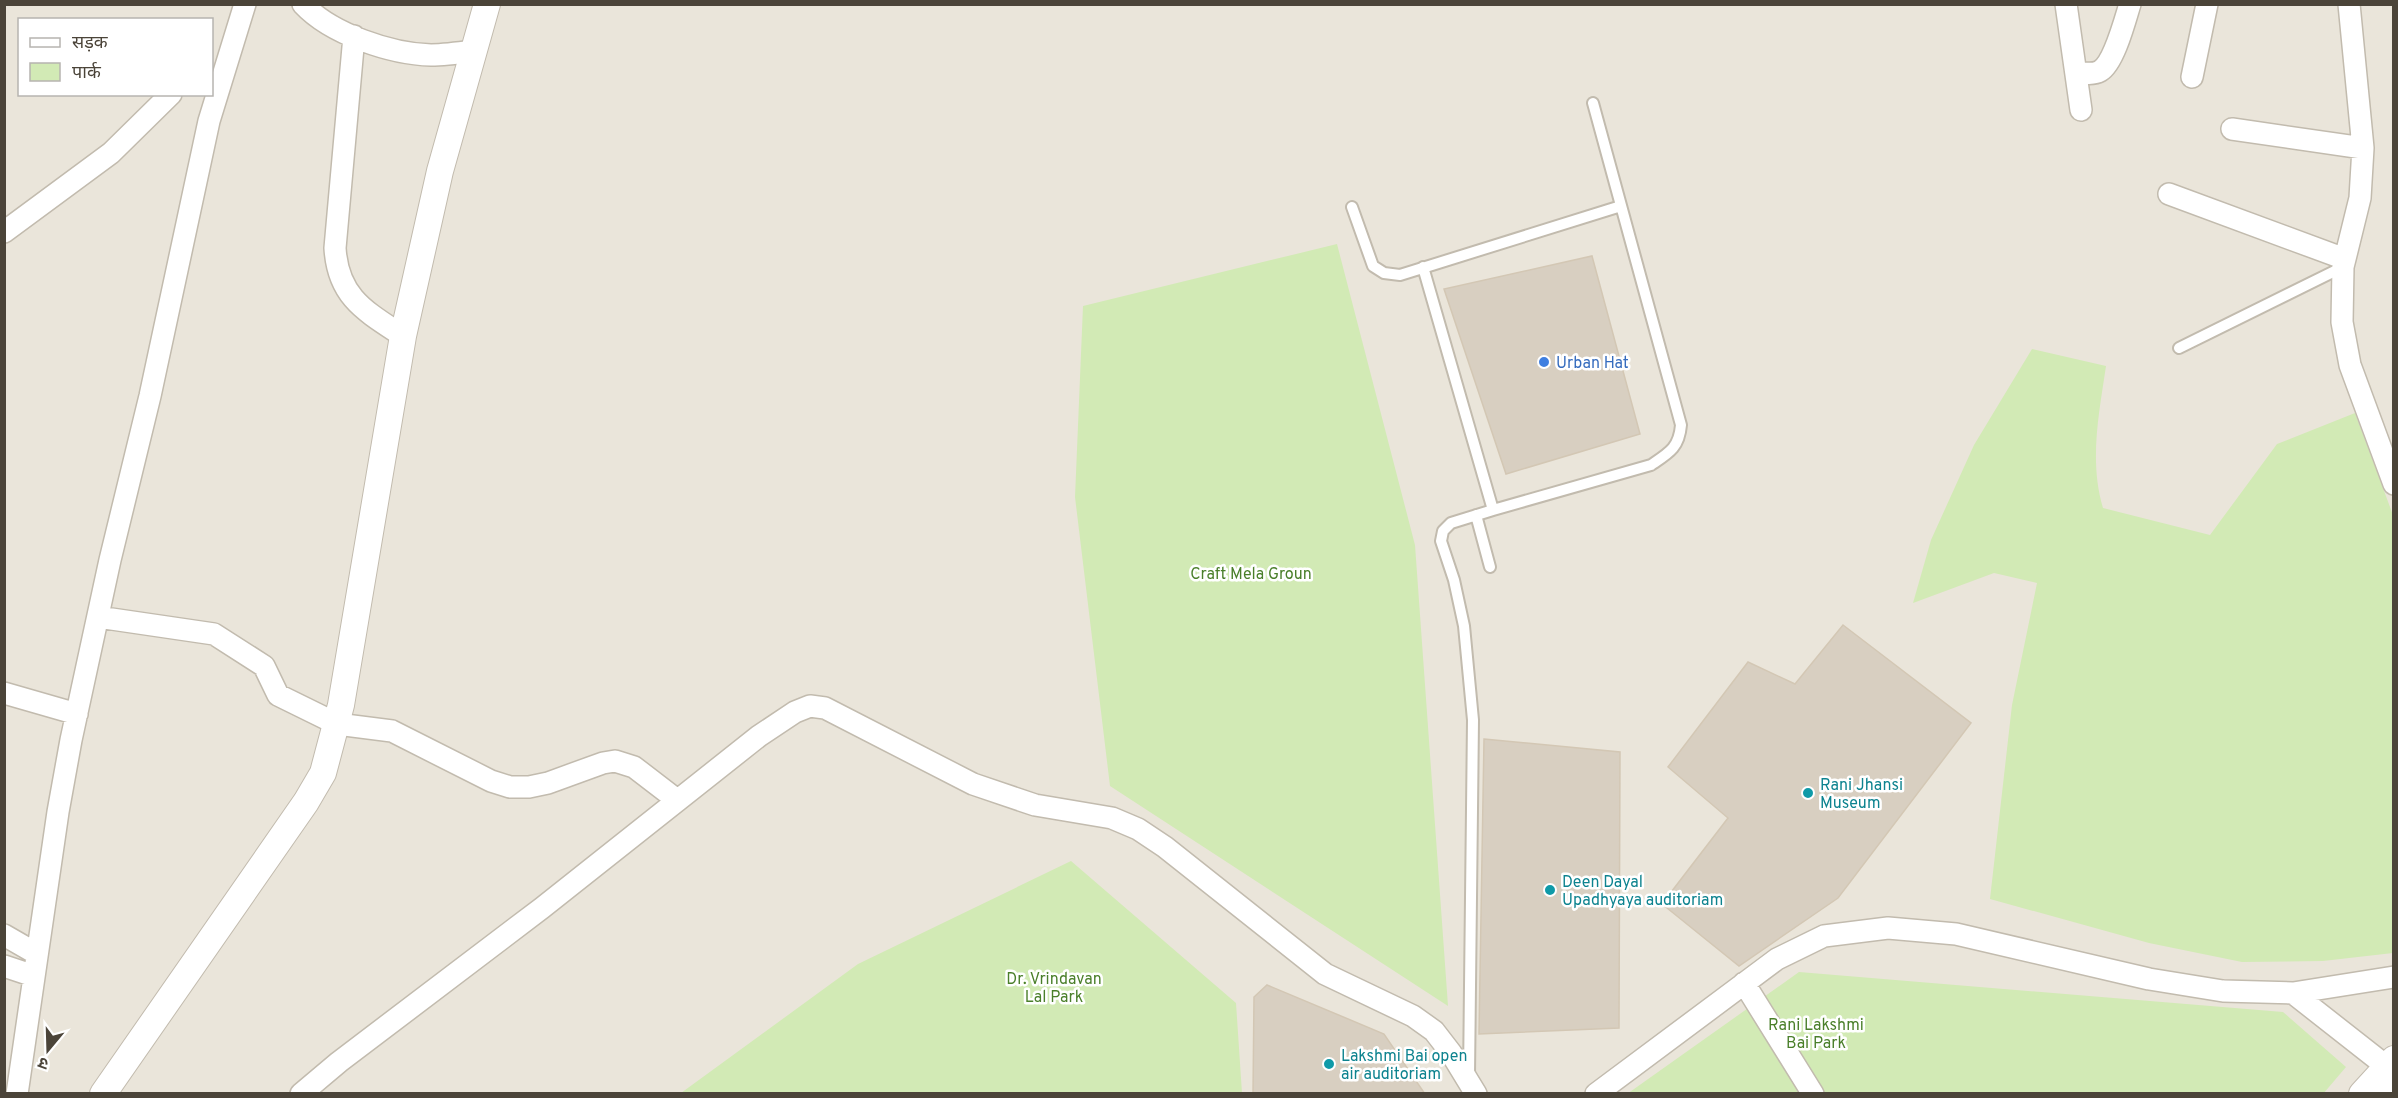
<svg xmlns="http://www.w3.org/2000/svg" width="2398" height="1098" font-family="Overpass,'Noto Sans Devanagari',sans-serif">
<rect width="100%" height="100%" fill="#f6f3ec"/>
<path fill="#eae5da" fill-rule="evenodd" d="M5,5H2393V1093H5ZM20,20H212V94H20Z"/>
<path fill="#d2eab5" d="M1337,244L1415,545L1448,1006L1110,786L1075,497L1083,306Z
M2032,349L2106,366C2099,414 2089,461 2103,508L2210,535L2277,444L2355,413L2393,515V953L2323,961L2242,962L2149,943L1990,899L2012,705L2037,583L1994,573L1913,603L1931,540L1974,445Z
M1071,861L1236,1003L1242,1093H681L858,964Z
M1799,972L2283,1012L2346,1067L2323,1094H1627Z"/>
<path fill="#d8cfc1" stroke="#d3c7b4" stroke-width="1.5" d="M1592,256L1640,434L1506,474L1444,289Z
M1843,625L1971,723L1838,898L1739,966L1662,904L1728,818L1668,767L1748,662L1795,684Z
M1484,739L1620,752L1619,1028L1479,1034Z
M1267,985L1384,1034L1425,1094H1253L1254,997Z"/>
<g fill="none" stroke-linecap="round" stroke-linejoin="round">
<defs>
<path id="service" d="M1352,207L1373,266L1384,273L1400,275L1621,206
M1423,267L1493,510L1451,523L1443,531L1441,541L1454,580L1464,626L1473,720L1469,1076
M2179,348L2343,267
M1493,510L1651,465C1669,453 1679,448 1681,425L1593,103
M1476,515L1490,567"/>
<path id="minor" d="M303,4C331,34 391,54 431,55C445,55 459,53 473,51
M2066,4L2081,110
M2349,4L2363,148L2360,198L2343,267L2342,322L2350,365L2394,484
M354,36L335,248C338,297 365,311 403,336
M2076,72C2083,73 2093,75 2100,71C2114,63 2125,20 2130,4
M2192,77L2207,4
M2232,129L2363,148
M2169,194L2345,259
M4,232L111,153L171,94
M98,617L214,634L264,666L278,695L337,724L392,731L491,781L510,787H529L548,783L603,763L615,761L634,767L677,800
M4,693L77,714
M4,935L37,954
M4,966L34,976
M1744,983L1813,1094
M2293,993L2386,1066
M17,1094L58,812L71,740L110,560L150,396L209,121L245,4
M301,1094L339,1062L542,908L759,736L795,712L810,706L825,708L973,784L1035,805L1112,818L1138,829L1165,847L1325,974L1413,1016L1434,1031L1451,1053L1476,1094
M1596,1094L1777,959L1824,936L1888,928L1956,934L2149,979L2223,991L2293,993L2394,977"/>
<path id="tertiary" d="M103,1094L306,802L323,773L341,705L403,336L440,171L487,4
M2362,1094L2394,1059
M2386,1094L2394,1086"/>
</defs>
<use href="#service" stroke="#c2bbae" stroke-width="14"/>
<use href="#minor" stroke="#c2bbae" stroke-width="24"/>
<use href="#tertiary" stroke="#c2bbae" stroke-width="28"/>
<use href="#service" stroke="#fff" stroke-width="10"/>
<use href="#minor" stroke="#fff" stroke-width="21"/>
<use href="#tertiary" stroke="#fff" stroke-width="26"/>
</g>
<circle fill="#3f7fe0" stroke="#fff" stroke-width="2" cx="1544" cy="362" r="6"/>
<g fill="#0f9aa8" stroke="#fff" stroke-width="2">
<circle cx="1808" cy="793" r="6"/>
<circle cx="1550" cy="890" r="6"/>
<circle cx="1329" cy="1064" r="6"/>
</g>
<g text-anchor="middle" stroke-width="5" stroke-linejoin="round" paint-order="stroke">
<g font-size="16" fill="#366cbe" stroke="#fff" text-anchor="start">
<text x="1556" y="368">Urban Hat</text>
</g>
<g font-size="16" fill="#4a7f2a" stroke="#fff">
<text x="1251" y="579">Craft Mela Groun</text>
<text x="1054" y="984">Dr. Vrindavan<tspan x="1054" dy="18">Lal Park</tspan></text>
<text x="1816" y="1030">Rani Lakshmi<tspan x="1816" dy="18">Bai Park</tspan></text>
</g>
<g font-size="16" fill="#0d838f" stroke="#fff" text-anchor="start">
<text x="1820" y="790">Rani Jhansi<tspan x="1820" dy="18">Museum</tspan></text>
<text x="1562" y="887">Deen Dayal<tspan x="1562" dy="18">Upadhyaya auditoriam</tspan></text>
<text x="1341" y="1061">Lakshmi Bai open<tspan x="1341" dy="18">air auditoriam</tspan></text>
</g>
</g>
<rect width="2398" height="1098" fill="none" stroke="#4b4439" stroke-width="12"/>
<rect x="18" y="18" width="195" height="78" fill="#ffffff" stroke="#b7b4b0" stroke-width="1.5"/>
<rect x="30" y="38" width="30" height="9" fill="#ffffff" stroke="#b7b4b0" stroke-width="1.5"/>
<text x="72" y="48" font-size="18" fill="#4b4439">सड़क</text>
<rect x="30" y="63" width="30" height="18" fill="#d2eab5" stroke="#b7b4b0" stroke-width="1.5"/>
<text x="72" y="78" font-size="18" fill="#4b4439">पार्क</text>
<g transform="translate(48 1050) rotate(199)" stroke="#ffffff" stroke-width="4.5" paint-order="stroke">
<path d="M0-4.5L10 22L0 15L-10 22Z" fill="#4b4439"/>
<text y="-9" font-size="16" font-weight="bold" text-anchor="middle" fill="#4b4439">उ</text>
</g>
</svg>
